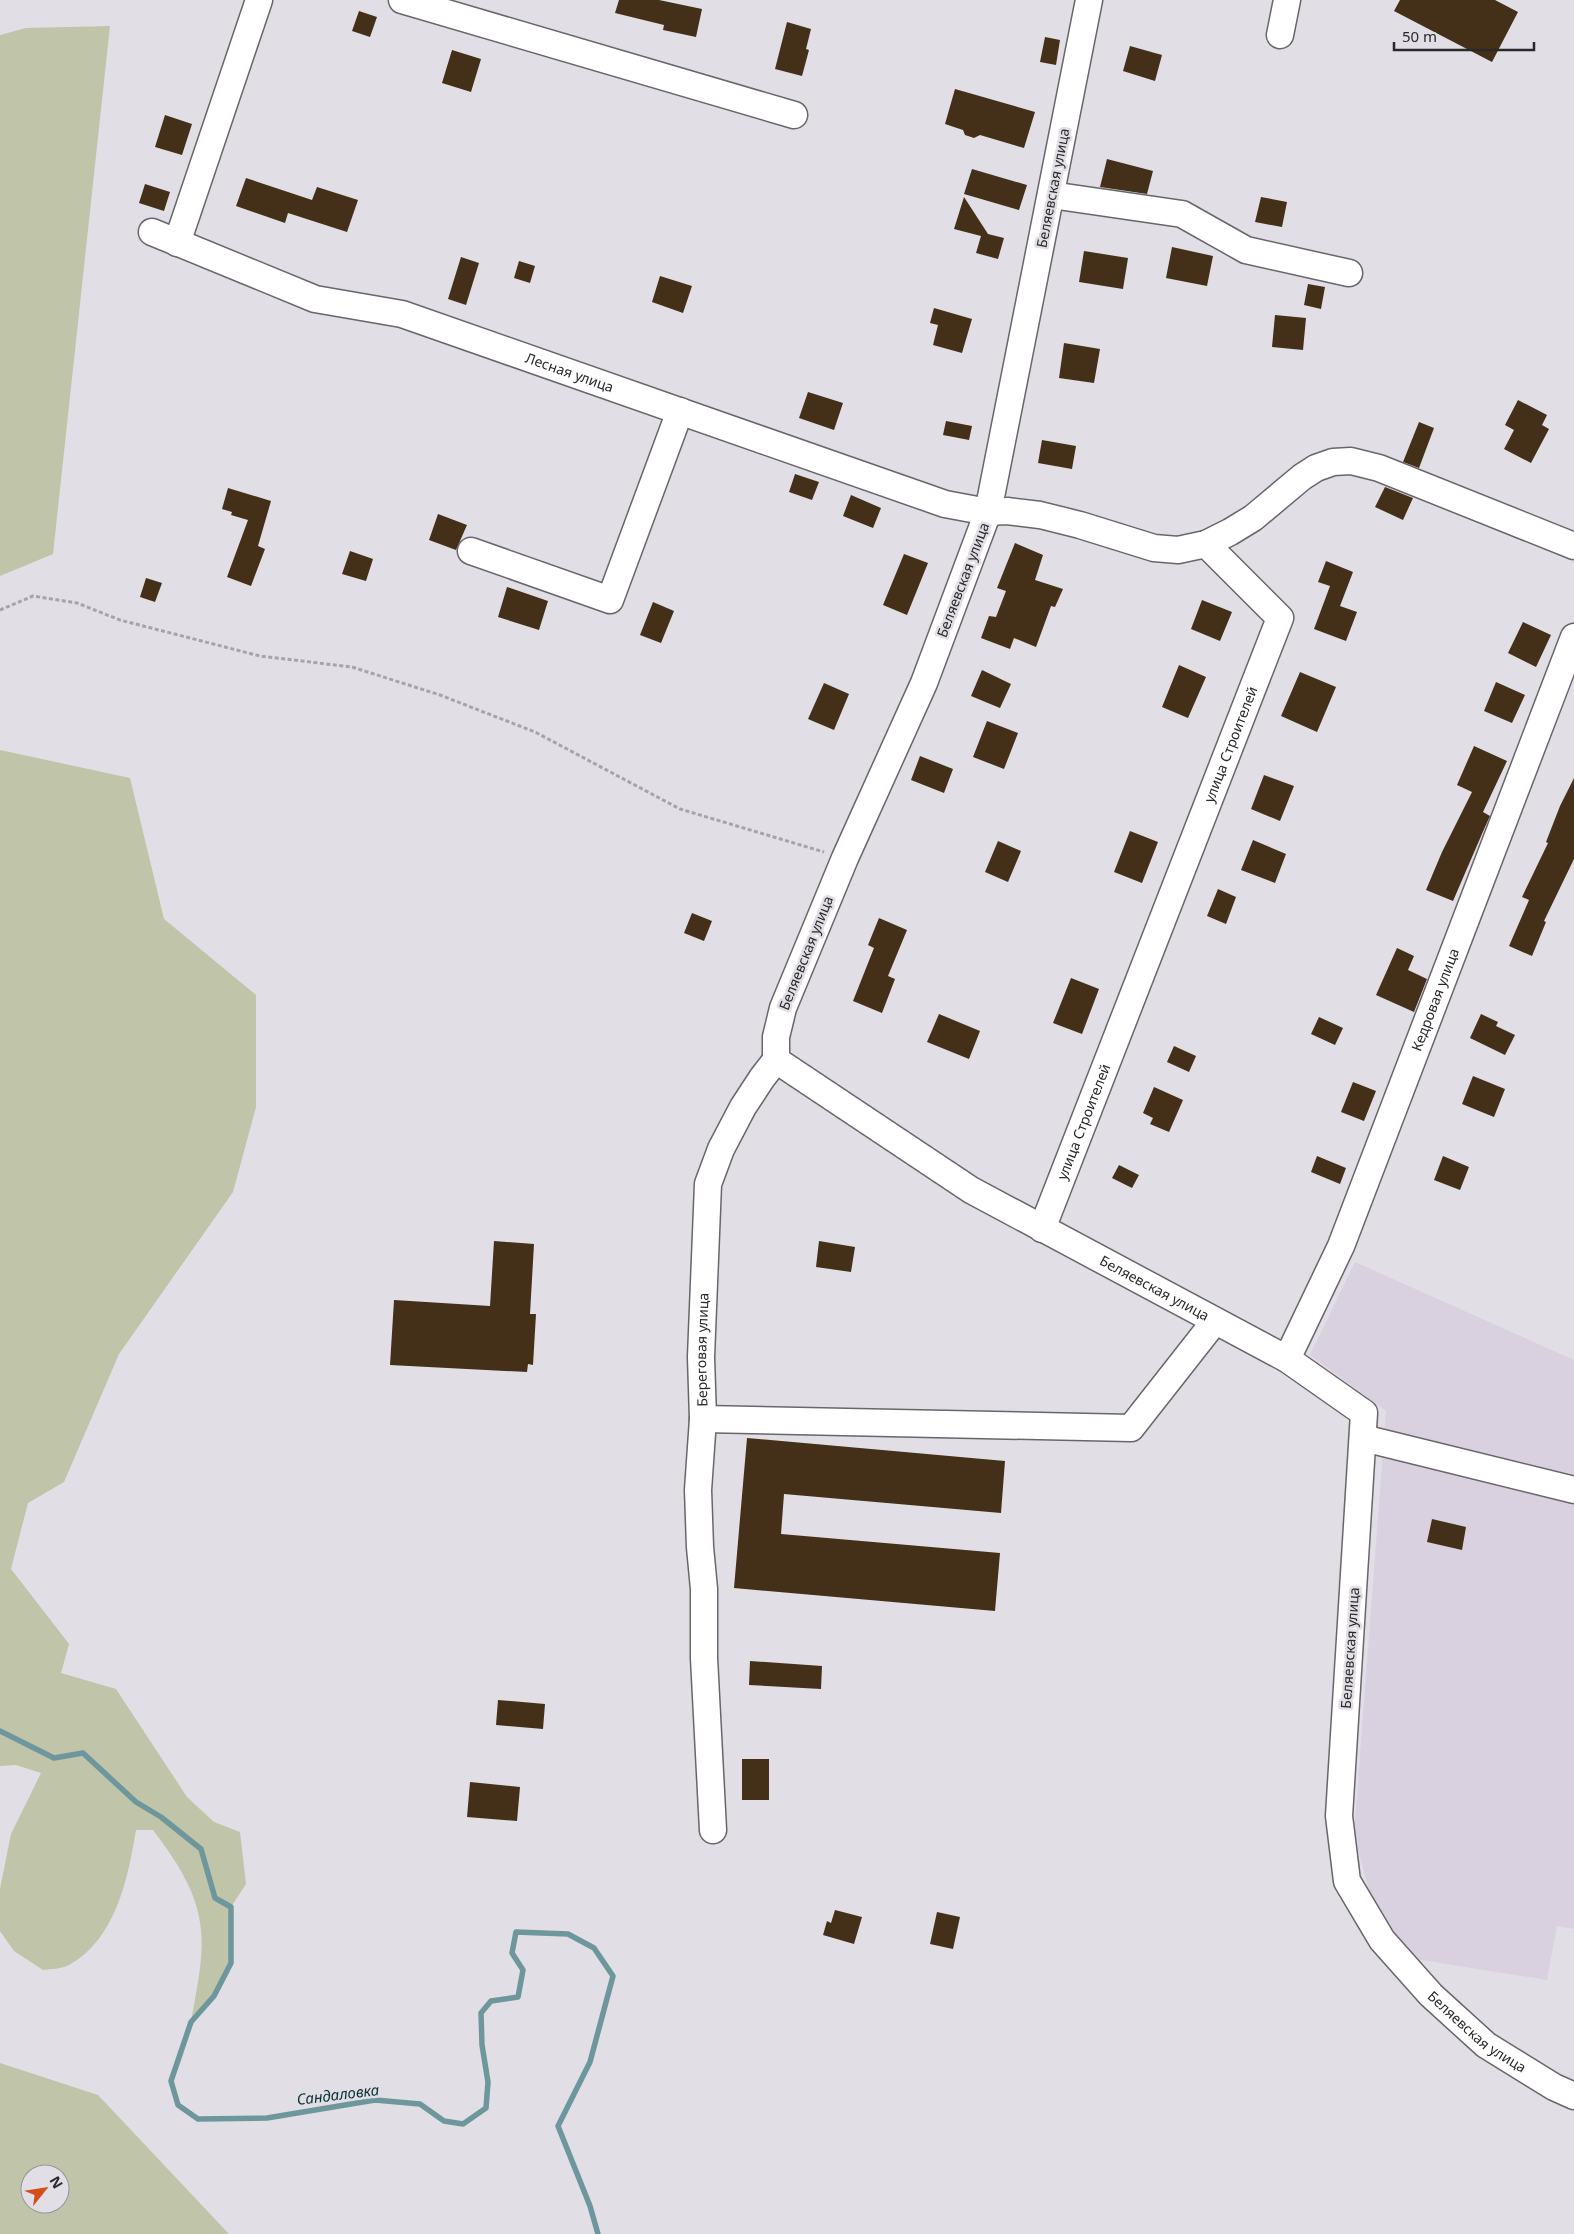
<svg xmlns="http://www.w3.org/2000/svg" width="1574" height="2234" font-family="'Noto Sans',sans-serif">
<rect width="100%" height="100%" fill="#e2dee5"/>
<path fill="#d9d1df" d="M1355,1262L1574,1360V1929L1557,1926L1547,1980L1415,1959L1374,1909L1354,1834L1386,1411L1310,1355Z"/>
<path fill="#c0c4a9" fill-rule="evenodd" d="M110,26L53,554L0,576V35L26,28Z
M0,750L130,778L164,919L256,995V1107L233,1192L119,1354L64,1482L28,1503L11,1569L69,1644L61,1673L116,1689L187,1797L214,1822L240,1832L246,1884L231,1907V1963L214,1996L191,2022C196,1992 204,1959 201,1930C198,1892 175,1859 153,1830H136C128,1878 116,1939 69,1965C62,1969 50,1969 43,1970L14,1951L0,1931V1889L11,1834L41,1773L16,1765L0,1766Z
M0,2063L98,2095L229,2234H0ZM30,2174H60V2204H30Z"/>
<g fill="none" stroke-linecap="round" stroke-linejoin="round">
<path stroke="#6d979c" stroke-width="5.5" d="M0,1731L54,1758L83,1753L136,1802L161,1817L201,1849L215,1898L231,1907V1963L214,1996L191,2022L171,2081L178,2105L198,2119L267,2118L375,2100L420,2104L444,2121L463,2124L486,2108L488,2082L482,2045L481,2013L491,2001L518,1997L523,1970L512,1953L516,1932L568,1934L594,1948L613,1976L590,2062L558,2126L590,2206L598,2234"/>
</g>
<path fill="#443018" d="M619,0H659L702,9L696,37L663,30L664,25L615,13Z
M1400,0H1495L1518,12L1492,62L1394,11Z
M359,11L377,17L370,37L352,31Z
M787,22L811,29L806,49L809,50L802,76L775,69Z
M1045,37L1060,40L1056,65L1040,62Z
M1130,46L1162,55L1155,81L1123,71Z
M452,50L481,59L471,92L442,83Z
M955,89L1035,112L1024,148L980,135L974,138L965,135L963,130L945,124Z
M165,115L192,124L182,155L155,147Z
M1107,159L1153,171L1147,194L1100,187Z
M972,169L1027,185L1019,210L964,194Z
M246,178L312,200L317,187L358,200L347,232L288,213L285,223L236,206Z
M145,184L170,192L164,211L139,203Z
M964,197L988,234L1004,238L998,259L976,253L981,236L954,229Z
M1261,197L1287,202L1282,227L1255,222Z
M1172,247L1213,256L1207,286L1166,278Z
M1084,251L1128,258L1123,289L1079,282Z
M461,257L479,263L466,305L448,299Z
M519,261L535,266L530,283L514,278Z
M660,276L692,286L683,313L652,302Z
M1308,284L1325,287L1321,309L1304,305Z
M934,308L972,319L962,353L933,345L938,325L930,323Z
M1275,315L1306,318L1303,350L1272,347Z
M1064,343L1100,349L1094,383L1059,378Z
M808,392L843,403L834,430L799,418Z
M1518,400L1547,415L1542,425L1549,429L1531,463L1504,449L1514,430L1505,425Z
M946,421L972,426L969,440L943,435Z
M1419,422L1434,428L1419,468L1403,462Z
M1042,440L1076,446L1072,469L1038,463Z
M795,474L819,482L812,500L789,492Z
M1385,487L1413,498L1403,520L1375,507Z
M228,488L271,501L258,546L265,549L251,586L227,577L248,520L231,515L232,512L222,509Z
M851,495L881,508L873,528L843,516Z
M438,514L467,525L456,550L429,540Z
M1015,543L1043,555L1035,580L1063,589L1055,607L1051,606L1036,647L1014,638L1010,649L981,638L989,616L996,617L1006,591L997,588Z
M350,551L373,559L366,581L342,574Z
M904,554L928,563L907,615L883,605Z
M1326,561L1353,572L1340,606L1357,612L1346,641L1314,629L1330,586L1318,582Z
M146,578L162,583L155,602L140,597Z
M507,587L548,601L539,630L498,617Z
M1202,600L1232,612L1220,641L1191,629Z
M653,602L674,611L661,643L640,635Z
M1523,622L1551,635L1536,667L1508,653Z
M1179,665L1206,677L1188,718L1162,707Z
M982,670L1011,684L1000,708L971,696Z
M1300,672L1336,687L1317,732L1281,716Z
M1496,682L1525,695L1512,723L1484,711Z
M824,683L849,694L834,730L808,719Z
M987,721L1018,733L1004,769L973,757Z
M1474,746L1507,761L1483,812L1490,816L1485,827L1453,901L1426,890L1442,852L1472,792L1457,785Z
M920,756L953,769L944,793L911,780Z
M1264,775L1294,786L1280,821L1251,809Z
M1574,778V859L1544,921L1546,922L1532,956L1509,946L1529,900L1522,897L1548,843L1546,842L1560,806Z
M1130,831L1158,842L1142,883L1114,872Z
M1253,840L1286,854L1275,883L1241,870Z
M998,841L1021,851L1008,882L985,872Z
M1218,889L1236,897L1226,924L1207,916Z
M692,913L712,921L704,941L684,933Z
M879,918L907,930L888,976L895,979L882,1013L853,1001L874,948L868,945Z
M1397,948L1414,956L1408,970L1427,979L1414,1012L1376,995Z
M1071,978L1099,989L1082,1034L1053,1023Z
M939,1014L980,1031L969,1059L927,1042Z
M1481,1014L1498,1022L1496,1026L1515,1035L1505,1055L1470,1038Z
M1319,1017L1343,1028L1335,1045L1311,1034Z
M1174,1046L1196,1056L1189,1072L1167,1062Z
M1473,1076L1505,1089L1494,1117L1462,1104Z
M1353,1082L1376,1091L1364,1121L1341,1112Z
M1154,1087L1183,1100L1169,1132L1150,1124L1153,1118L1143,1113Z
M1317,1156L1346,1168L1340,1184L1311,1172Z
M1443,1156L1469,1167L1460,1190L1434,1180Z
M1119,1165L1139,1175L1132,1188L1112,1178Z
M494,1241L534,1244L530,1314H536L533,1365L528,1364L527,1372L390,1365L394,1300L490,1306Z
M819,1241L855,1247L851,1272L816,1267Z
M747,1438L1005,1461L1001,1513L784,1494L781,1534L1000,1553L995,1611L734,1588Z
M1432,1519L1466,1527L1462,1550L1427,1542Z
M750,1661L822,1666L821,1689L749,1685Z
M498,1700L545,1704L543,1729L496,1725Z
M742,1759H769V1800H742Z
M470,1782L520,1787L517,1821L467,1817Z
M835,1910L862,1917L854,1944L823,1935L827,1921L831,1923Z
M937,1912L960,1917L953,1949L930,1944Z"/>
<g fill="none" stroke-linecap="round" stroke-linejoin="round">
<defs>
<g id="minor">
<path d="M402,0L794,115"/>
<path id="s1" d="M1089,0L988,512L924,683L845,858L783,1008L776,1037V1060L971,1190L1287,1359L1364,1413L1339,1816L1347,1881L1382,1940L1431,1995L1486,2045L1554,2087L1574,2096"/>
<path d="M1280,35L1287,0"/>
<path d="M1051,195L1182,214L1246,250L1349,273"/>
<path id="s2" d="M152,232L315,299L402,314L945,504L988,512L1007,511L1040,515L1080,525L1154,548L1178,550L1206,544L1230,532L1253,518L1302,477L1316,468L1333,462L1351,461L1379,468L1574,546"/>
<path d="M177,243L259,0"/>
<path d="M471,551L610,600L680,411"/>
<path id="s3" d="M1042,1229L1280,618L1206,544"/>
<path id="s4" d="M1287,1359L1341,1246L1574,637"/>
<path d="M703,1419L1131,1428L1215,1321"/>
<path d="M1363,1438L1574,1490"/>
<path id="s5" d="M713,1830L704,1658V1589L700,1547L698,1490L703,1419L701,1357L708,1184L721,1149L743,1107L762,1078L776,1060"/>
</g>
</defs>
<use href="#minor" stroke="#69656b" stroke-width="29"/>
<path stroke="#a7a3a9" stroke-width="3" stroke-dasharray="4 2.5" stroke-linecap="butt" d="M0,610L33,596L77,603L120,620L260,656L352,667L440,695L535,732L680,809L824,852"/>
<use href="#minor" stroke="#fff" stroke-width="26"/>
</g>
<g text-anchor="middle" stroke-width="5" stroke-linejoin="round" paint-order="stroke">
<g font-size="14" fill="#2a282b" stroke="#e2dee5">
<text transform="translate(1053 188) rotate(-79)" y="5">Беляевская улица</text>
<text dy="5" stroke="none"><textPath href="#s2" startOffset="442">Лесная улица</textPath></text>
<text transform="translate(963 580) rotate(-69)" y="5">Беляевская улица</text>
<text dy="5" stroke="none"><textPath href="#s3" startOffset="520">улица Строителей</textPath></text>
<text transform="translate(806 953) rotate(-68)" y="5">Беляевская улица</text>
<text dy="5" stroke="none"><textPath href="#s4" startOffset="389">Кедровая улица</textPath></text>
<text dy="5" stroke="none"><textPath href="#s3" startOffset="115">улица Строителей</textPath></text>
<text dy="5" stroke="none"><textPath href="#s1" startOffset="1554">Беляевская улица</textPath></text>
<text dy="5" stroke="none"><textPath href="#s5" startOffset="481">Береговая улица</textPath></text>
<text transform="translate(1350 1648) rotate(-86)" y="5">Беляевская улица</text>
<text dy="5" stroke="none"><textPath href="#s1" startOffset="2469">Беляевская улица</textPath></text>
</g>
<g font-size="15" font-style="italic" fill="#043035" stroke="#e2dee5">
<text transform="translate(338 2095) rotate(-7)" y="5">Сандаловка</text>
</g>
</g>
<g transform="translate(45 2189) rotate(60)"><circle r="24" fill="#e2dee5" stroke="#98959b"/>
<path d="M0-4L9 19L0 12L-9 19Z" fill="#d44d16"/>
<text y="-8" font-size="14" font-weight="bold" text-anchor="middle" fill="#2a282b">N</text>
</g>
<path d="M1394 42v8h140v-8" fill="none" stroke="#2a282b" stroke-width="2.5"/>
<text x="1402" y="42" font-size="15" fill="#2a282b" stroke="#e2dee5" stroke-width="4" paint-order="stroke">50 m</text>
</svg>
